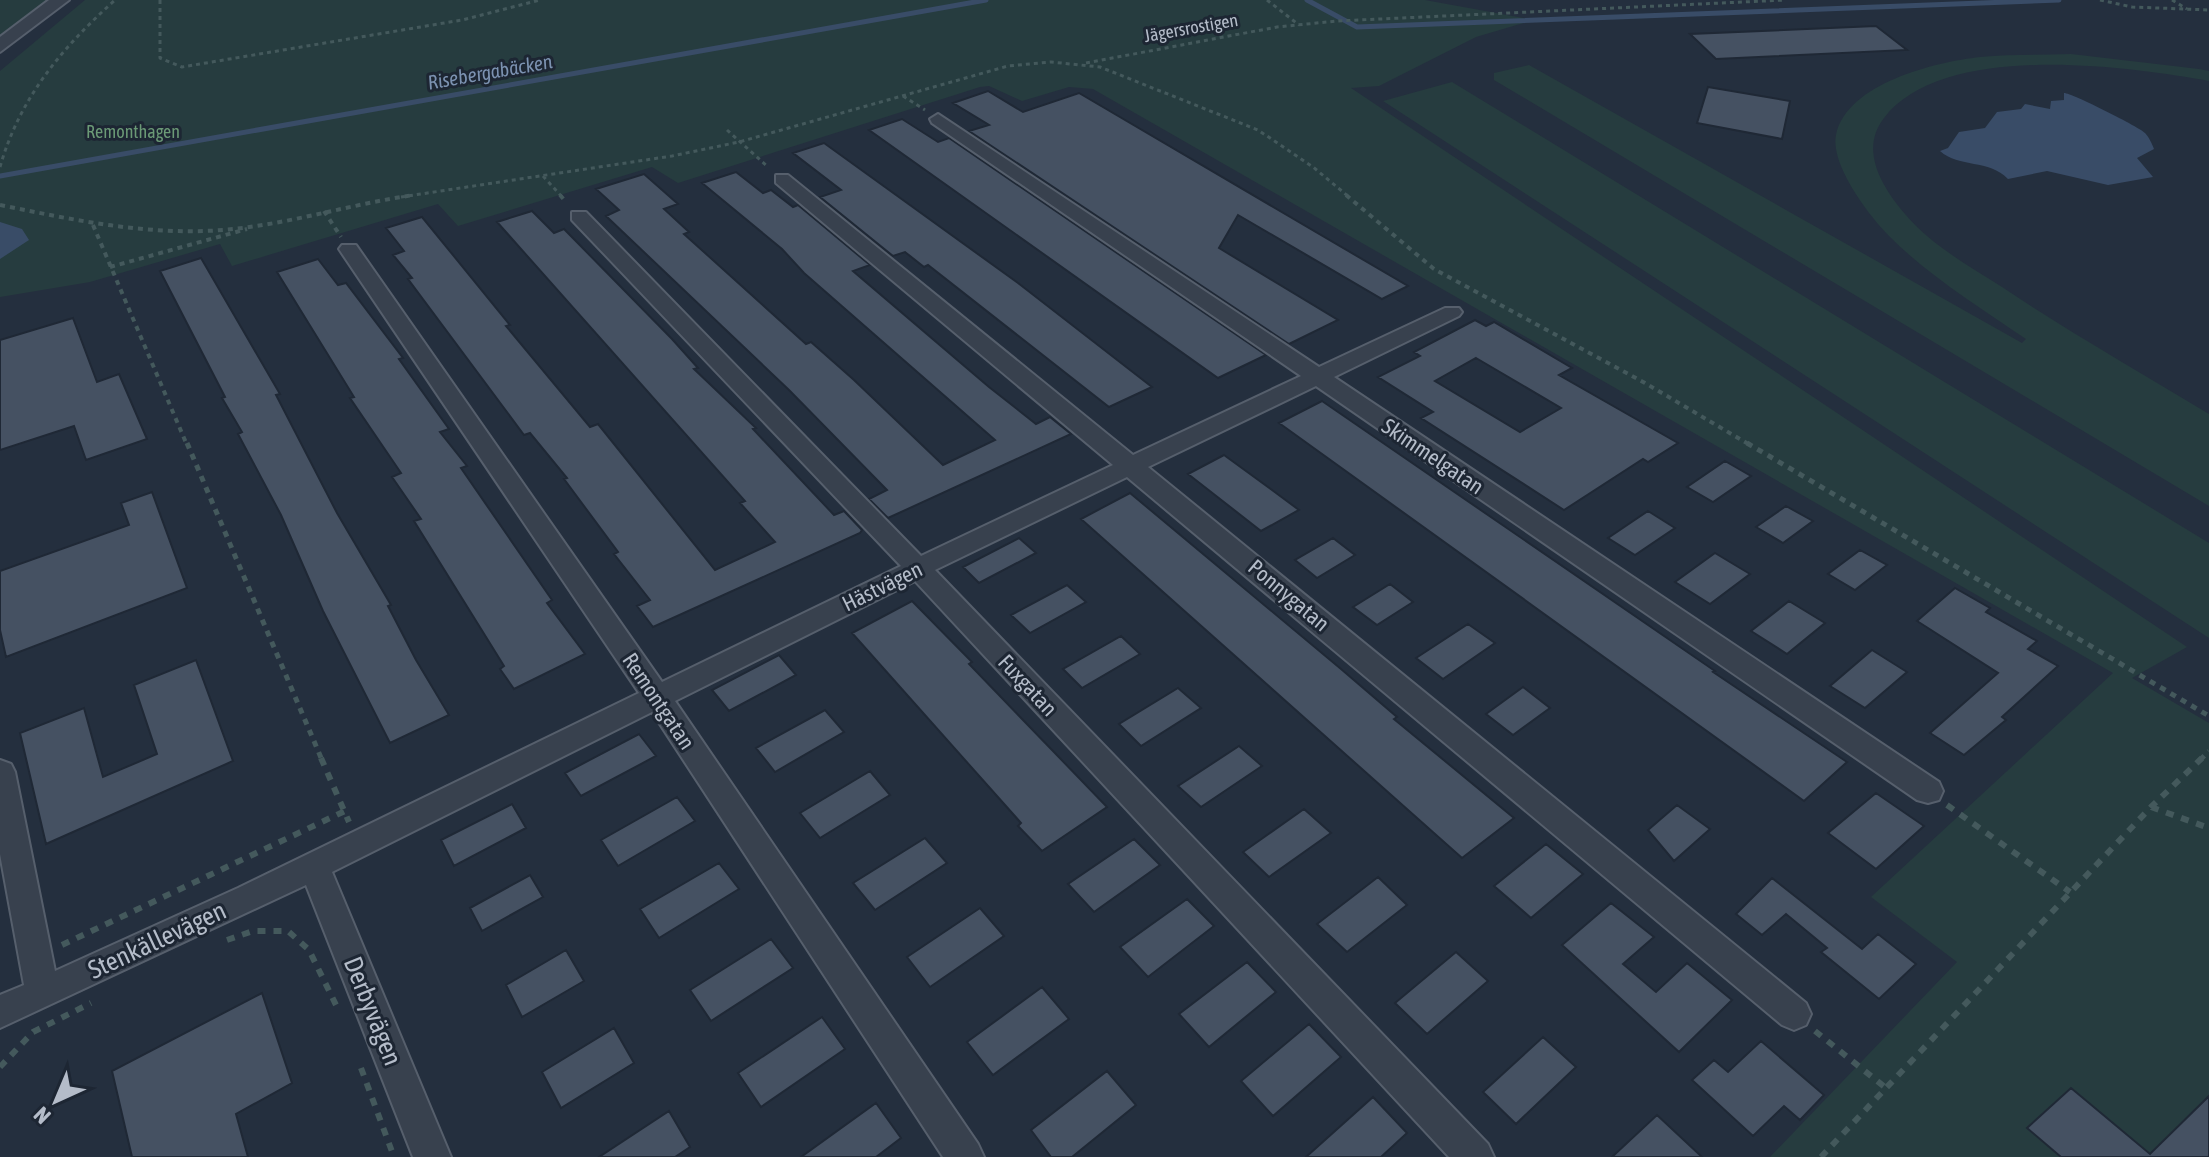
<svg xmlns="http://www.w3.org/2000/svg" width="2209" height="1157" font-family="'Asap Condensed',sans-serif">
<rect width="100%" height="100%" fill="#242f3e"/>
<path fill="#263c3f" d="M0,0H52L0,40Z
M85,0H1425L1534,20L1476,37L1379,86L1351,88L2187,647L2132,678L2209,723V1157H1770L1957,962L1871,897L2113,673L1093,89L1069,87L1022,101L989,86L980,87L678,183L652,167L458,226L438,204L232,266L220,244L90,282L0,297V71Z
M2071,54L2199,69L2209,71V81C2125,66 1943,41 1884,118C1859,150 1882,187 1905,214C1931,245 1969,266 2002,287C2069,332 2140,372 2209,414V506L1494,80V73L1529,65L2022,343L2026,339C1979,307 1929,276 1889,236C1869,216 1830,165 1836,135C1847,83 1936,62 1980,57C2010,54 2041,55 2071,54Z
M1452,82L2209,543V638L1383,101Z"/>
<path fill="#394c67" d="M2064,93C2072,93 2141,128 2145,133C2149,137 2152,144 2154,149L2137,158L2153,177L2108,185L2047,171L2008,179C1989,159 1959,168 1940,151L1948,148L1959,132L1985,128L1997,112L2021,109L2025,104L2050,109L2051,101L2064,100Z
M0,222L22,229L29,240L0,259Z"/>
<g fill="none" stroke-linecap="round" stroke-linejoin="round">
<path stroke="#394c67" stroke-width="5" d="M1307,0L1357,27L2059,0
M0,176L986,0"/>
</g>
<path fill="#455162" stroke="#1f2835" stroke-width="2" fill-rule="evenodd" d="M1876,26L1907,50L1716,59L1690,34Z
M1708,87L1790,101L1782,139L1697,123Z
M988,91L1023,112L1079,93L1408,286L1382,299L1238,215L1219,248L1338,320L1289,344L969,131L989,125L953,103Z
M902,119L938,142L949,138L1266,355L1218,378L869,130Z
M824,143L1018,283L1152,387L1109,407L928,265L924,267L905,252L893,256L820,197L841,190L793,153Z
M736,172L763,193L771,190L793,207L798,205L870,265L853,271L989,387L1036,424L1050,417L1071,434L888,518L869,499L887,490L789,390L606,216L619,210L596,189L644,174L678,204L664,209L689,232L684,234L806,344L811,342L854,380L943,465L995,440L804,273L782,249L702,183Z
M532,211L554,233L564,229L672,339L698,368L694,369L756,428L753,429L834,515L844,511L862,530L860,533L653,627L637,606L650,600L614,554L618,552L564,479L567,478L530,433L524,435L408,279L412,278L393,255L404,251L386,228L422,217L510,325L506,326L590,427L598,424L715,570L775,542L740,503L745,501L497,222Z
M201,258L280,394L276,395L337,513L391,605L388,606L416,660L449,715L390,743L323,611L281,515L238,434L242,432L222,398L225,397L160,271Z
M318,259L338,285L346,283L403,358L399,359L449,429L440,432L467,466L461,468L552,600L547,603L585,654L514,689L500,669L504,666L414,521L421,519L392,477L401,473L350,398L354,397L277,272Z
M73,318L97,382L119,374L147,439L86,460L74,426L0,450V340Z
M1475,320L1486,326L1494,322L1572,368L1559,375L1678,443L1648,462L1643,459L1564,510L1421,418L1433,412L1378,377L1420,356L1414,352ZM1476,358L1561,408L1520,432L1435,381Z
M1322,401L1715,671L1713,672L1847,762L1804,801L1279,423Z
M1224,455L1272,490L1299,510L1261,531L1188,474Z
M1725,461L1751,476L1713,502L1687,487Z
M152,492L187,588L6,657L0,630V571L129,525L121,503Z
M1130,493L1341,669L1397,717L1394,719L1514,818L1462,858L1081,519Z
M1786,506L1813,521L1783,543L1756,527Z
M1648,511L1675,528L1635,555L1608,538Z
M1019,538L1036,553L979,583L963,567Z
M1333,538L1355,555L1317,578L1295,560Z
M1860,550L1887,565L1855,590L1828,574Z
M1715,553L1750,574L1710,604L1675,582Z
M1390,584L1413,602L1377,625L1353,607Z
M1067,585L1086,602L1030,633L1011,615Z
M1955,588L1990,608L1986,612L2037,641L2028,649L2058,666L2002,717L2006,720L1964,755L1930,733L1998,673L1917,621Z
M912,601L972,662L969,664L1107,807L1042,851L1018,826L1021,823L852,633Z
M1789,601L1825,623L1787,654L1751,631Z
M1468,624L1495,643L1443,679L1416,658Z
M1121,636L1140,654L1082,688L1063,669Z
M1872,650L1907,672L1865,708L1830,686Z
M779,655L796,675L729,711L712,690Z
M196,660L233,761L46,844L20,733L84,708L103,777L157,754L134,685Z
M1523,687L1550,708L1513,735L1486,714Z
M1178,688L1201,708L1141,746L1119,724Z
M825,710L844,732L775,772L756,748Z
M639,734L656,756L581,796L565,773Z
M1239,746L1262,766L1201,807L1178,786Z
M870,771L890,795L820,838L800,813Z
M1876,793L1924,826L1876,869L1828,833Z
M677,797L695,821L618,866L601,840Z
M512,804L526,828L454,866L441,840Z
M1677,805L1710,829L1674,861L1648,830Z
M1304,809L1331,833L1269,877L1243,852Z
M925,838L947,863L875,910L853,883Z
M1134,839L1160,865L1094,912L1068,884Z
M1546,844L1583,874L1531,918L1494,886Z
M719,863L739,889L659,938L640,909Z
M530,875L543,897L482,931L470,908Z
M1378,877L1407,905L1347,952L1317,924Z
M1772,878L1862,949L1878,934L1916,964L1879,999L1821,952L1827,948L1786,914L1762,935L1736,914Z
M1187,899L1214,926L1148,977L1120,947Z
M1611,903L1654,937L1623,964L1656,992L1687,963L1732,1000L1679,1052L1562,945Z
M980,908L1004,936L930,987L907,957Z
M771,939L793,968L711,1021L690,990Z
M566,950L584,981L522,1017L506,985Z
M1456,952L1488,981L1427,1034L1395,1003Z
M1247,962L1276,992L1209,1047L1179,1014Z
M1042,987L1069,1019L993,1075L967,1042Z
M262,993L292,1083L236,1114L248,1157H132L112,1071Z
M822,1017L845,1049L761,1107L738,1073Z
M1309,1024L1341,1057L1273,1116L1241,1081Z
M614,1028L634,1063L561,1108L542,1072Z
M1543,1037L1576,1067L1516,1124L1483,1092Z
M1761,1041L1824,1095L1800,1120L1784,1106L1753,1136L1692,1080L1714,1060L1728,1072Z
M1107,1071L1136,1105L1072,1157H1051L1031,1130Z
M2071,1088L2150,1154L2209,1096V1157H2061L2027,1128Z
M1373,1097L1407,1133L1381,1157H1306Z
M876,1103L901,1138L876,1157H801Z
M669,1111L690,1147L675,1157H599Z
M1657,1115L1702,1157H1612Z"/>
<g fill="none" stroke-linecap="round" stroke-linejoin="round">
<defs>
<path id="minor" d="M938,114L1319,367L1445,308H1459L1462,312L1459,316L1334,377L1939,782L1943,791L1939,800L1928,803L1917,800L1316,386L1148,467L1806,1003L1811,1014L1806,1025L1794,1030L1782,1025L1127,477L935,570L1488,1144L1494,1157H1449L915,581L675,701L978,1144L984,1157H943L652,712L332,872L451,1157H413L306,885L0,1028V995L24,985L0,854V760L11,764L15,772L55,971L238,888L639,693L339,249L342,245H356L662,682L901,566L572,220V212H586L921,556L1113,465L776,183V175H788L1133,455L1301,376L932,123L930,119Z"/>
<path id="tertiary" d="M49,0H69L0,52V37Z"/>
</defs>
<use href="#minor" stroke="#565f6c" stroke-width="4"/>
<use href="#tertiary" stroke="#565f6c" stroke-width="4"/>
<path stroke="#44595c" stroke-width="3" stroke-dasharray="4 4" stroke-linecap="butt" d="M160,0V58L182,67L462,20L540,0
M1267,0L1299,25
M2100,0L2132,7L2209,10
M2172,0L2187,9
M1086,63L1277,27L1337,21L1785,0
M903,96L925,110
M727,130L768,167
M0,167C20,97 62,48 115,0
M543,176L562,197
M401,197L672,156L739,142L1008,66L1051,62L1100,67L1258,130L1313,167L1349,197"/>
<path stroke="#44595c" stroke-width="4" stroke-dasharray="5 5" stroke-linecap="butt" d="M560,195L566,202
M1346,195L1434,269L1645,383L1750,445
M0,205C70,219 133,233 204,231C275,229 344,205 414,195
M324,211L341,237
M93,225L187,445
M110,267L247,229"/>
<path stroke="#44595c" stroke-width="5" stroke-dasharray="6 6" stroke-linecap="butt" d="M187,443L322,760
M1747,443L2209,716
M2200,760L2209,751"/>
<path stroke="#44595c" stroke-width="6" stroke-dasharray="8 8" stroke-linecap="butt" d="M321,758L349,822
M1947,805L2070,892
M2151,807L2209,828
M227,940L253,931H288L309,950L337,1007
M62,945L345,811
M1815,1031L1886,1088
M0,1067L33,1032L91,1003
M361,1068L394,1157
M1821,1157L2151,807L2202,758"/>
<use href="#minor" fill="#38414e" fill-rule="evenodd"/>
<use href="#tertiary" fill="#38414e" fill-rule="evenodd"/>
</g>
<g text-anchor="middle" stroke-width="6" stroke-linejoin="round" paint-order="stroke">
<g font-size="18" fill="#b4bcc9" stroke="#1d2633">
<text transform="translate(1191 28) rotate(-10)" y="6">Jägersrostigen</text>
</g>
<g font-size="18" fill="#6b9a76" stroke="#1d2633">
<text x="133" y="138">Remonthagen</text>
</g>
<g font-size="20" font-style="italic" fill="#7c92b1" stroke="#1d2633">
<text transform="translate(490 72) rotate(-10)" y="7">Risebergabäcken</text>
</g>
<g font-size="22" fill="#b4bcc9" stroke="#1d2633">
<text transform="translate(1433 456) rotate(34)" y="8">Skimmelgatan</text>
<text transform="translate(882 586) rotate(-26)" y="8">Hästvägen</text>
<text transform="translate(1289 595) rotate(40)" y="8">Ponnygatan</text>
<text transform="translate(1028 685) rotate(47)" y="8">Fuxgatan</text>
<text transform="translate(659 701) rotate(56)" y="8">Remontgatan</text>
</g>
<g font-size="26" fill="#b4bcc9" stroke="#1d2633">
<text transform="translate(157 940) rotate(-25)" y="9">Stenkällevägen</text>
<text transform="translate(373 1011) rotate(68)" y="9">Derbyvägen</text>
</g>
</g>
<g transform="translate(56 1101) rotate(224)" stroke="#1d2633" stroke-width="6" paint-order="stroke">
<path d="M0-6L14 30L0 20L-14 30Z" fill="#b4bcc9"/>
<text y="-12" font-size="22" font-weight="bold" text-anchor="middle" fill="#b4bcc9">N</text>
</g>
</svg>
